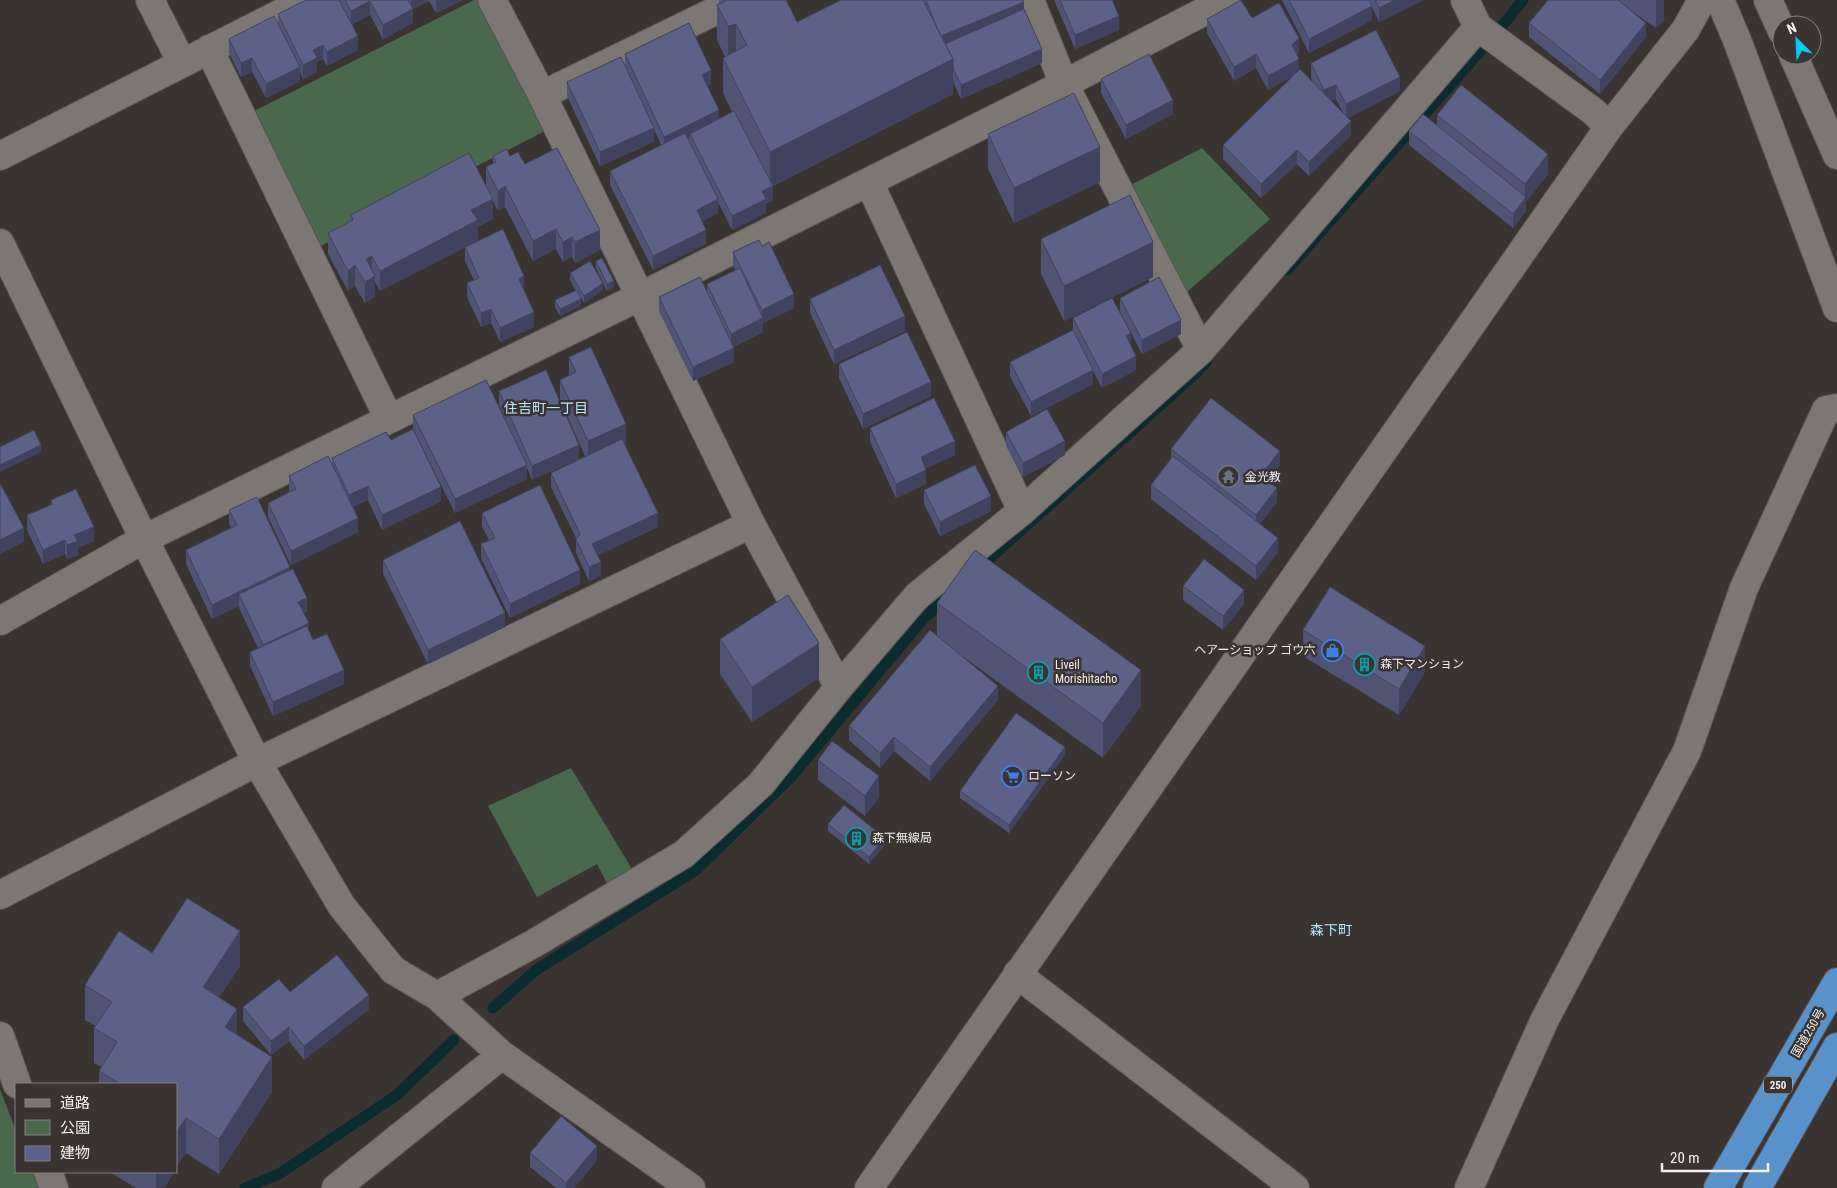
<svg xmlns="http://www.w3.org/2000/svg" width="1837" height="1188" font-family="'Roboto Condensed','Noto Sans JP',sans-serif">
<rect width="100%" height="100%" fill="#393432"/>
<path fill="#49684c" d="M474,0H481L545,131L317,248L254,111Z
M1202,148L1270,219L1186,293L1131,185Z
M571,768L635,874L611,891L597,864L537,897L488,806Z
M0,1089L16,1131V1172H32L38,1188H0Z"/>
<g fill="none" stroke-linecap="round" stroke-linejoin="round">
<path stroke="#0b2b2f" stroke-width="11" d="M1503,25L1523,0
M1287,270L1483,48
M977,570L1194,375L1207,361
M493,1008L536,970L696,870L792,776L925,617L947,598
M245,1188L279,1174L397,1095L454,1040"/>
<defs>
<path id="street" d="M150,0L182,63
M492,0L542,95L751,524L839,687
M1030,0L1064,84L1201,350
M1465,0L1478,27L1594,112L1609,127
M209,49L389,419
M542,95L738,0
M0,156L307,0
M869,182L1022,511
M0,243L144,539L257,762L341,905L393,970L437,996L502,1055L691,1188
M0,621L144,539L641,296L1064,84L1226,0
M0,895L257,762L751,524
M1017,974L1295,1188
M437,996L533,944L684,854L761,784L839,687L917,596L1022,511L1201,350L1478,27
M0,1036L17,1084
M48,1172L54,1188
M336,1188L502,1055
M869,1188L1609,127L1686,29L1702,0
M1469,1188L1545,1019L1687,751L1744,588L1826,410L1837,408"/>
<path id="secondary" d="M1720,0L1737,40L1837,308
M1768,0L1782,31
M1793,55L1837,155"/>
<path id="highway" d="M1718,1188L1837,982
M1757,1188L1837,1047"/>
</defs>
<use href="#street" stroke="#575351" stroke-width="30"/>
<use href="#secondary" stroke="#575351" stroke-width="30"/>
<use href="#highway" stroke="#575351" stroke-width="30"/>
<use href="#street" stroke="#7c7774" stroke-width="28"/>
<use href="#secondary" stroke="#7c7774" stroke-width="28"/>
<use href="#highway" stroke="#5992cb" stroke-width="28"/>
</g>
<path fill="#505374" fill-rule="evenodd" d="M306,0H463L436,13L429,1L413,9V23L383,39L370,15L352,24L358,50L327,66L323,59L317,62V72L303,79L300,72V81L266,98L252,72L241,77L229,53V39L278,25V14Z
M719,0H786L797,22L841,0H1023L1024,9L1042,63L961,99L953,82V94L773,186V200L766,204V213L732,230L718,202V213L702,221L706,244L653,270L610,185V171L661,145L654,129V142L600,166L567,96V82L625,65V54L711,84L708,86L719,118L732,112L723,93V58L725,57L717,40V5L719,4Z
M1054,0H1112L1119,30L1075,49Z
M1282,0H1423L1379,22L1372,7V20L1309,53Z
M1548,0H1664V21L1656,28L1630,10L1646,37L1600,94L1529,37V23Z
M1252,18L1299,52L1297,54L1299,70L1313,83L1311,77V63L1400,91L1348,118L1351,135L1309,176L1297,164L1261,198L1223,159V145L1293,76L1268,90L1256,68L1234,81L1207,33V19ZM1336,99L1343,113L1331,101Z
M1101,79L1173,114L1126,139L1101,93Z
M1437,115L1548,174L1526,202V211L1513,228L1409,145V131L1437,125Z
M988,134L1100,182L1014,223L988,169Z
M493,156H510L525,164L600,250L575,263L572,257L563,262L556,249L533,261L505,207L498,211L493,201V219L478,227V241L524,291L534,327L500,342L491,323L481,327L467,297V283L474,280L465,261V247L380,291L375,282V297L365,303L355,286L348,291L328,254V233L351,221V215L486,185V167L493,163Z
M1041,239L1153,277L1064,321L1041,274Z
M733,252L794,308L763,323V332L733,347L734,362L693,381L659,311V297L707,293V284L735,270L733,266Z
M596,261L614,288L607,291L603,283V290L584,303L580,296L581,306L560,316L555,307V300L576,291L570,280V273L603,282L596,268Z
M1120,298L1181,334L1142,354L1120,312Z
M810,299L905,331L834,364L810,313Z
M1073,318L1131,346L1136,370L1102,388L1093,371V384L1031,416L1010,376V362L1073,331Z
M569,357L626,444L625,445L658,527L598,555L601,576L589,581L576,553V538L551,487V473L585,456L560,400V380L569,376Z
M839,364L931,396L863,429L839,378Z
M546,370L532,480L527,468V479L455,513L413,429V415L508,426L499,405V391Z
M870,428L955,455L926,468V484L896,498L870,442Z
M1006,432L1065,455L1023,477L1006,446Z
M391,440L441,501L382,530L368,500L352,507L358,532L291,565L268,517V503L290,491L289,490V476L332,465V458Z
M1171,449L1280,465L1268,480L1277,502L1260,524L1278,552L1256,580L1151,499V485L1171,460Z
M924,490L991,511L940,536L924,504Z
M51,500L94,541L78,548V555L67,559L65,554L43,564L27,530V515L51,505Z
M229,510L290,570L307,612L304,613L309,630L313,640L344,684L273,716L250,666V652L258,648L239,608V606L212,619L186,564V550L231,528L229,524Z
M482,513L580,584L510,618L481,558V544L489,540L482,527Z
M383,560L505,627L428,664L383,574Z
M1183,586L1244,604L1223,630L1183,600Z
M937,603L1141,706L1103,758L962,656L998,700L930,781L894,751L880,768L849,740V726L937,635Z
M1303,630L1425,672L1399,715L1303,656Z
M720,639L819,678L752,722L720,674Z
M1065,755L1009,833L960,798V791Z
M818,760L879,797L865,816L818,780Z
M828,824L885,845L869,864L828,831Z
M152,953L240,966L219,997L237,1035L272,1092L219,1174L186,1153L176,1084H99V1071L101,1067L94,1063V1028L96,1026L85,1020V985Z
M243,1007L369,1009L304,1060L289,1041L271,1055L243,1021Z
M530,1153L597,1160L574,1188H556L530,1167Z
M110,1172H174L164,1188H136Z"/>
<path fill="#41435e" d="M411,0H429V1L411,10Z
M436,0H463L436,13Z
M1395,0H1423L1379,22V8Z
M1656,0H1664V21L1656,28Z
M370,1V15L351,25V11Z
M1024,2V16L944,48L940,36Z
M1372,6V20L1309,53V39Z
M413,9V23L383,39V25Z
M1119,16V30L1075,49V35Z
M1646,23V37L1600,94V80Z
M736,24V59L728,61V26Z
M358,36V50L327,66V52Z
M1299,38V52L1292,59V45Z
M323,45V59L317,62V72L303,79V65L313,50Z
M1042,49V63L961,99V85Z
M1256,54V68L1234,81V67Z
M252,58V72L241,77V63Z
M953,59V94L770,187V152Z
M1299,59V73L1268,90V76Z
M300,67V81L266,98V84Z
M711,70V84L702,89V75Z
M1400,77V91L1346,119V104Z
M1336,85V99L1324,105V90Z
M1173,100V114L1126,139V125Z
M719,110V124L690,134V138L664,151V137Z
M1351,121V135L1309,176V162Z
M654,128V142L600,166V152Z
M1100,147V182L1014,223V188Z
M1297,150V164L1261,198V184Z
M1548,154V174L1526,202V211L1513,228V214L1525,200V184Z
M505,186V207L498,211V191Z
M773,186V200L766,204V213L732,230V216L762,191Z
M493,199V219L478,227V241L380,291V271L471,210Z
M718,199V213L697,224V210Z
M556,229V249L533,261V241Z
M600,230V250L575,263V242Z
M706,230V244L653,270V256Z
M572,237V257L563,262V242Z
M1153,242V277L1064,321V286Z
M372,256V276L366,259Z
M355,265V286L348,291V271Z
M375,276V297L365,303V282Z
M524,276V291L519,293V279Z
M614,281V288L607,291V284Z
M603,283V290L584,303V296Z
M794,294V308L763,323V332L731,348V334L762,319V310Z
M581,299V306L560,316V309Z
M491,309V323L481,327V313Z
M534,312V327L500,342V328Z
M905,316V331L834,364V350Z
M1181,320V334L1142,354V340Z
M1131,333V347L1126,336Z
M734,348V362L693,381V367Z
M1136,356V370L1102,388V374Z
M1093,370V384L1031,416V402Z
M931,382V396L863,429V414Z
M626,424V444L588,462V441Z
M955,441V455L921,471V457Z
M1065,441V455L1023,477V463Z
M41,445V452L0,472V465Z
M579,445V459L532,480V466Z
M1280,451V465L1261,489V475Z
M527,465V479L455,513V499Z
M926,470V484L896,498V484Z
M368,486V500L349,509V495Z
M441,487V501L382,530V515Z
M1277,488V502L1256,529V515Z
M991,496V511L940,536V522Z
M658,513V527L592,558V544Z
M358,518V532L291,565V551Z
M94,527V541L78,548V555L67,559V545L74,535Z
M24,528V542L0,554V540Z
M1278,538V552L1256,580V566Z
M65,540V554L43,564V550Z
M601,562V576L589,581V567Z
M290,567V582L239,594V606L212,619V605Z
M580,570V584L510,618V604Z
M1244,590V604L1223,630V616Z
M307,598V612L298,616V602Z
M505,613V627L428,664V650Z
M309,623V637L263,659V645Z
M819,643V678L752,722V687Z
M1425,646V672L1399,715V689Z
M344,670V684L273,716V702Z
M1141,670V706L1103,758V723Z
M998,686V700L930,781V767Z
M894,737V751L880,768V753Z
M1065,747V755L1009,833V825Z
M879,776V797L865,816V796Z
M885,838V845L869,864V857Z
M240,931V966L203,1022V987Z
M369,995V1009L304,1060V1046Z
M237,1009V1044L225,1027Z
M289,1027V1041L271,1055V1041Z
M272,1057V1092L219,1174V1139Z
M186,1118V1153L176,1168V1133Z
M597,1146V1160L574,1188H566V1183Z
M156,1172H174L164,1188H156Z"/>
<path fill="#5d6087" stroke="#41435e" d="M306,0H339L358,36L327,52L323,45L313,50L317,58L303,65L278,14Z
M345,0H408L413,9L383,25L370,1L351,11Z
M725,0H786L797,22L841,0H923L953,59L770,152L723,58L747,45L736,24L728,26L717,5L726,1Z
M926,0H1023L1024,2L941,36L937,28Z
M1060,0H1112L1119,16L1075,35Z
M1241,0L1252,18L1279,3L1299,38L1292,45L1299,59L1268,76L1256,54L1234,67L1207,19Z
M1289,0H1369L1372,6L1309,39Z
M1375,0H1395L1379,8Z
M1548,0H1618L1646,23L1600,80L1529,23Z
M1024,9L1042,49L961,85L953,68V59L945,44Z
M274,16L300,67L266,84L252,58L241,63L229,39Z
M689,23L711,70L702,75L719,110L664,137L625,54Z
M1376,30L1400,77L1346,104L1336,85L1324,90L1311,63Z
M1149,54L1173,100L1126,125L1101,79Z
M621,57L654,128L600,152L567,82Z
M1300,69L1351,121L1309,162L1297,150L1261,184L1223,145Z
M1461,85L1548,154L1525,184L1437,115Z
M1074,93L1100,147L1014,188L988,134Z
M734,111L773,186L762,191L766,199L732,216L690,134Z
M1423,114L1526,197L1513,214L1409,131Z
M685,133L718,199L697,210L706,230L653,256L610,171Z
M557,148L600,230L575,242L572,237L563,242L556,229L533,241L505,186L498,191L486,167L496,162L493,156L507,149L510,156L518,152L525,164Z
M469,153L493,199L471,210L478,220L380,271L372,256L366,259L375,276L365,282L355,265L348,271L328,233L353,220L351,215Z
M1130,195L1153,242L1064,286L1041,239Z
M503,229L524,276L519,279L534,312L500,328L491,309L481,313L467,283L479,278L465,247Z
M759,240L762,246L769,242L794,294L762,310L733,252Z
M602,258L614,281L607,284L596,261Z
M590,261L603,283L584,296L570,273Z
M880,265L905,316L834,350L810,299Z
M740,268L763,318L731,334L707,284Z
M700,277L734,348L693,367L659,297Z
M1159,277L1181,320L1142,340L1120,298Z
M577,290L581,299L560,309L555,300Z
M1112,298L1131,333L1126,336L1136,356L1102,374L1073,318Z
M1073,330L1093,370L1031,402L1010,362Z
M907,332L931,382L863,414L839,364Z
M591,347L626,424L588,441L560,380L576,372L569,357Z
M546,370L579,445L532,466L499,391Z
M486,380L527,465L455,499L413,415Z
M934,398L955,441L921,457L926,470L896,484L870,428Z
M1211,398L1280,451L1261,475L1277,488L1256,515L1171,449Z
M1047,409L1065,441L1023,463L1006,432Z
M413,429L441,487L382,515L368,486L349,495L332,458L386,432L391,440Z
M34,430L41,445L0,465V447Z
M622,439L658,513L592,544L601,562L589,567L576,539L580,534L551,473Z
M328,456L358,518L291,551L268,503L296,489L289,476Z
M1173,456L1278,538L1256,566L1151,485Z
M975,465L991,496L940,522L924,490Z
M0,483L24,528L0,540Z
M540,485L580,570L510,604L481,544L495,538L482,513Z
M76,489L94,527L74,535L78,541L67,545L65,540L43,550L27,515L53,504L51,500Z
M257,497L290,567L212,605L186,550L237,525L229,510Z
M460,521L505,613L428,650L383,560Z
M975,550L1141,670L1103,723L937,603Z
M1204,559L1244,590L1223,616L1183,586Z
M293,569L307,598L298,602L309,623L263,645L239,594Z
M1330,587L1425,646L1399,689L1303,630Z
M788,595L819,643L752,687L720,639Z
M307,626L313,640L327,634L344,670L273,702L250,652Z
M930,630L998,686L930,767L894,737L880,753L849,726Z
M1016,713L1065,747L1009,825L960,791Z
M832,741L879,776L865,796L818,760Z
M844,805L885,838L869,857L828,824Z
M187,898L240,931L203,987L237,1009L225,1027L272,1057L219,1139L186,1118L176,1133V1084H120L99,1071L117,1042L94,1028L112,1002L85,985L119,931L152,953Z
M337,955L369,995L304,1046L289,1027L271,1041L243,1007L279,979L290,992Z
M561,1116L597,1146L566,1183L530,1153Z"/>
<defs>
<symbol id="temple-ring" viewBox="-11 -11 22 22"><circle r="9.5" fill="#393432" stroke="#6b7280" stroke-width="1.5"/><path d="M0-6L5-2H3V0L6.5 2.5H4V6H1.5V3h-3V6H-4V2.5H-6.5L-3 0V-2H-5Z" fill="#6b7280"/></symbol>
<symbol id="shop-ring" viewBox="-11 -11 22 22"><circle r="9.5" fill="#393432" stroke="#3f7fe0" stroke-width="1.5"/><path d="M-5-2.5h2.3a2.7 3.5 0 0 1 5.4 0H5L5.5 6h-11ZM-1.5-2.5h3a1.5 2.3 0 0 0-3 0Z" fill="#3f7fe0"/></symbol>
<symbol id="building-ring" viewBox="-11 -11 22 22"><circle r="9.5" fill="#393432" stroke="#0f9aa8" stroke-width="1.5"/><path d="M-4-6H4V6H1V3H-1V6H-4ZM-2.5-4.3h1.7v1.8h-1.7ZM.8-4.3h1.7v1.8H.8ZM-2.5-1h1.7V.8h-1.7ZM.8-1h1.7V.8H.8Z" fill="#0f9aa8"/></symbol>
<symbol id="supermarket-ring" viewBox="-11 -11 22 22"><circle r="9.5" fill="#393432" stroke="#3f7fe0" stroke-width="1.5"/><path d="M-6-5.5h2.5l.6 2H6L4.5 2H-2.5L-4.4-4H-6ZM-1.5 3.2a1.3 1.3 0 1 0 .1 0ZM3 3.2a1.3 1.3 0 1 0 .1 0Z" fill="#3f7fe0"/></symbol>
</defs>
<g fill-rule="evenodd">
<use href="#temple-ring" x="1216" y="464" width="25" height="25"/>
<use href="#shop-ring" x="1320" y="638" width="25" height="25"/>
<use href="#building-ring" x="1352" y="652" width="25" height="25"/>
<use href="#building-ring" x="1026" y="660" width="25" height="25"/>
<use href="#supermarket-ring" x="1000" y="764" width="25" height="25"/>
<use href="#building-ring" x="844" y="826" width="25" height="25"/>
</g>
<g text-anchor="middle" stroke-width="5" stroke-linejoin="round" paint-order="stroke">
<rect fill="#393432" stroke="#bbb8b6" stroke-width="1" x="1764" y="1076.5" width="28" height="17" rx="4"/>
<g font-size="11" font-weight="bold" fill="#f3f0ef">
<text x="1778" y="1089">250</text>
</g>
<g font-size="12" fill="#f3f0ef" stroke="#393432" text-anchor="start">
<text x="1245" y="481">金光教</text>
<text x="1316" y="654" text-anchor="end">ヘアーショップ ゴウ六</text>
<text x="1380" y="668">森下マンション</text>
<text x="1055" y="669">Liveil<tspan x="1055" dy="14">Morishitacho</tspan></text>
<text x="1028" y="780">ローソン</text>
<text x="872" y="842">森下無線局</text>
</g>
<g font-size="12" fill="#f3f0ef" stroke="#393432">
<text transform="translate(1808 1033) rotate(-60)" y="4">国道250号</text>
</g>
<g font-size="14" fill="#b3e8fb" stroke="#393432">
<text x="546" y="413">住吉町一丁目</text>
<text x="1331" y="935">森下町</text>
</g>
</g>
<rect x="15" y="1083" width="162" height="90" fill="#393432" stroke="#837f7e"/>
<rect x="25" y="1099" width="25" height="8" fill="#7c7774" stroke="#837f7e"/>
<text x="60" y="1108" font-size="15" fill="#f3f0ef">道路</text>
<rect x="25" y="1120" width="25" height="15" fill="#49684c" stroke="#837f7e"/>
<text x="60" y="1133" font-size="15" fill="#f3f0ef">公園</text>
<rect x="25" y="1146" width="25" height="15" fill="#5d6087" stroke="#837f7e"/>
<text x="60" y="1158" font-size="15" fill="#f3f0ef">建物</text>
<g transform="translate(1797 40) rotate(336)"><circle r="24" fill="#393432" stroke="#837f7e"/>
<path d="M0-4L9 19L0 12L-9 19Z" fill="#06cbf9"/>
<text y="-8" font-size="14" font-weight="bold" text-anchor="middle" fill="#f3f0ef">N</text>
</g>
<path d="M1662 1163v8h106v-8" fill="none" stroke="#f3f0ef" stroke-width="2.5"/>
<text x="1670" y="1163" font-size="15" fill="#f3f0ef" stroke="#393432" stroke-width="4" paint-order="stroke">20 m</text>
</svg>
